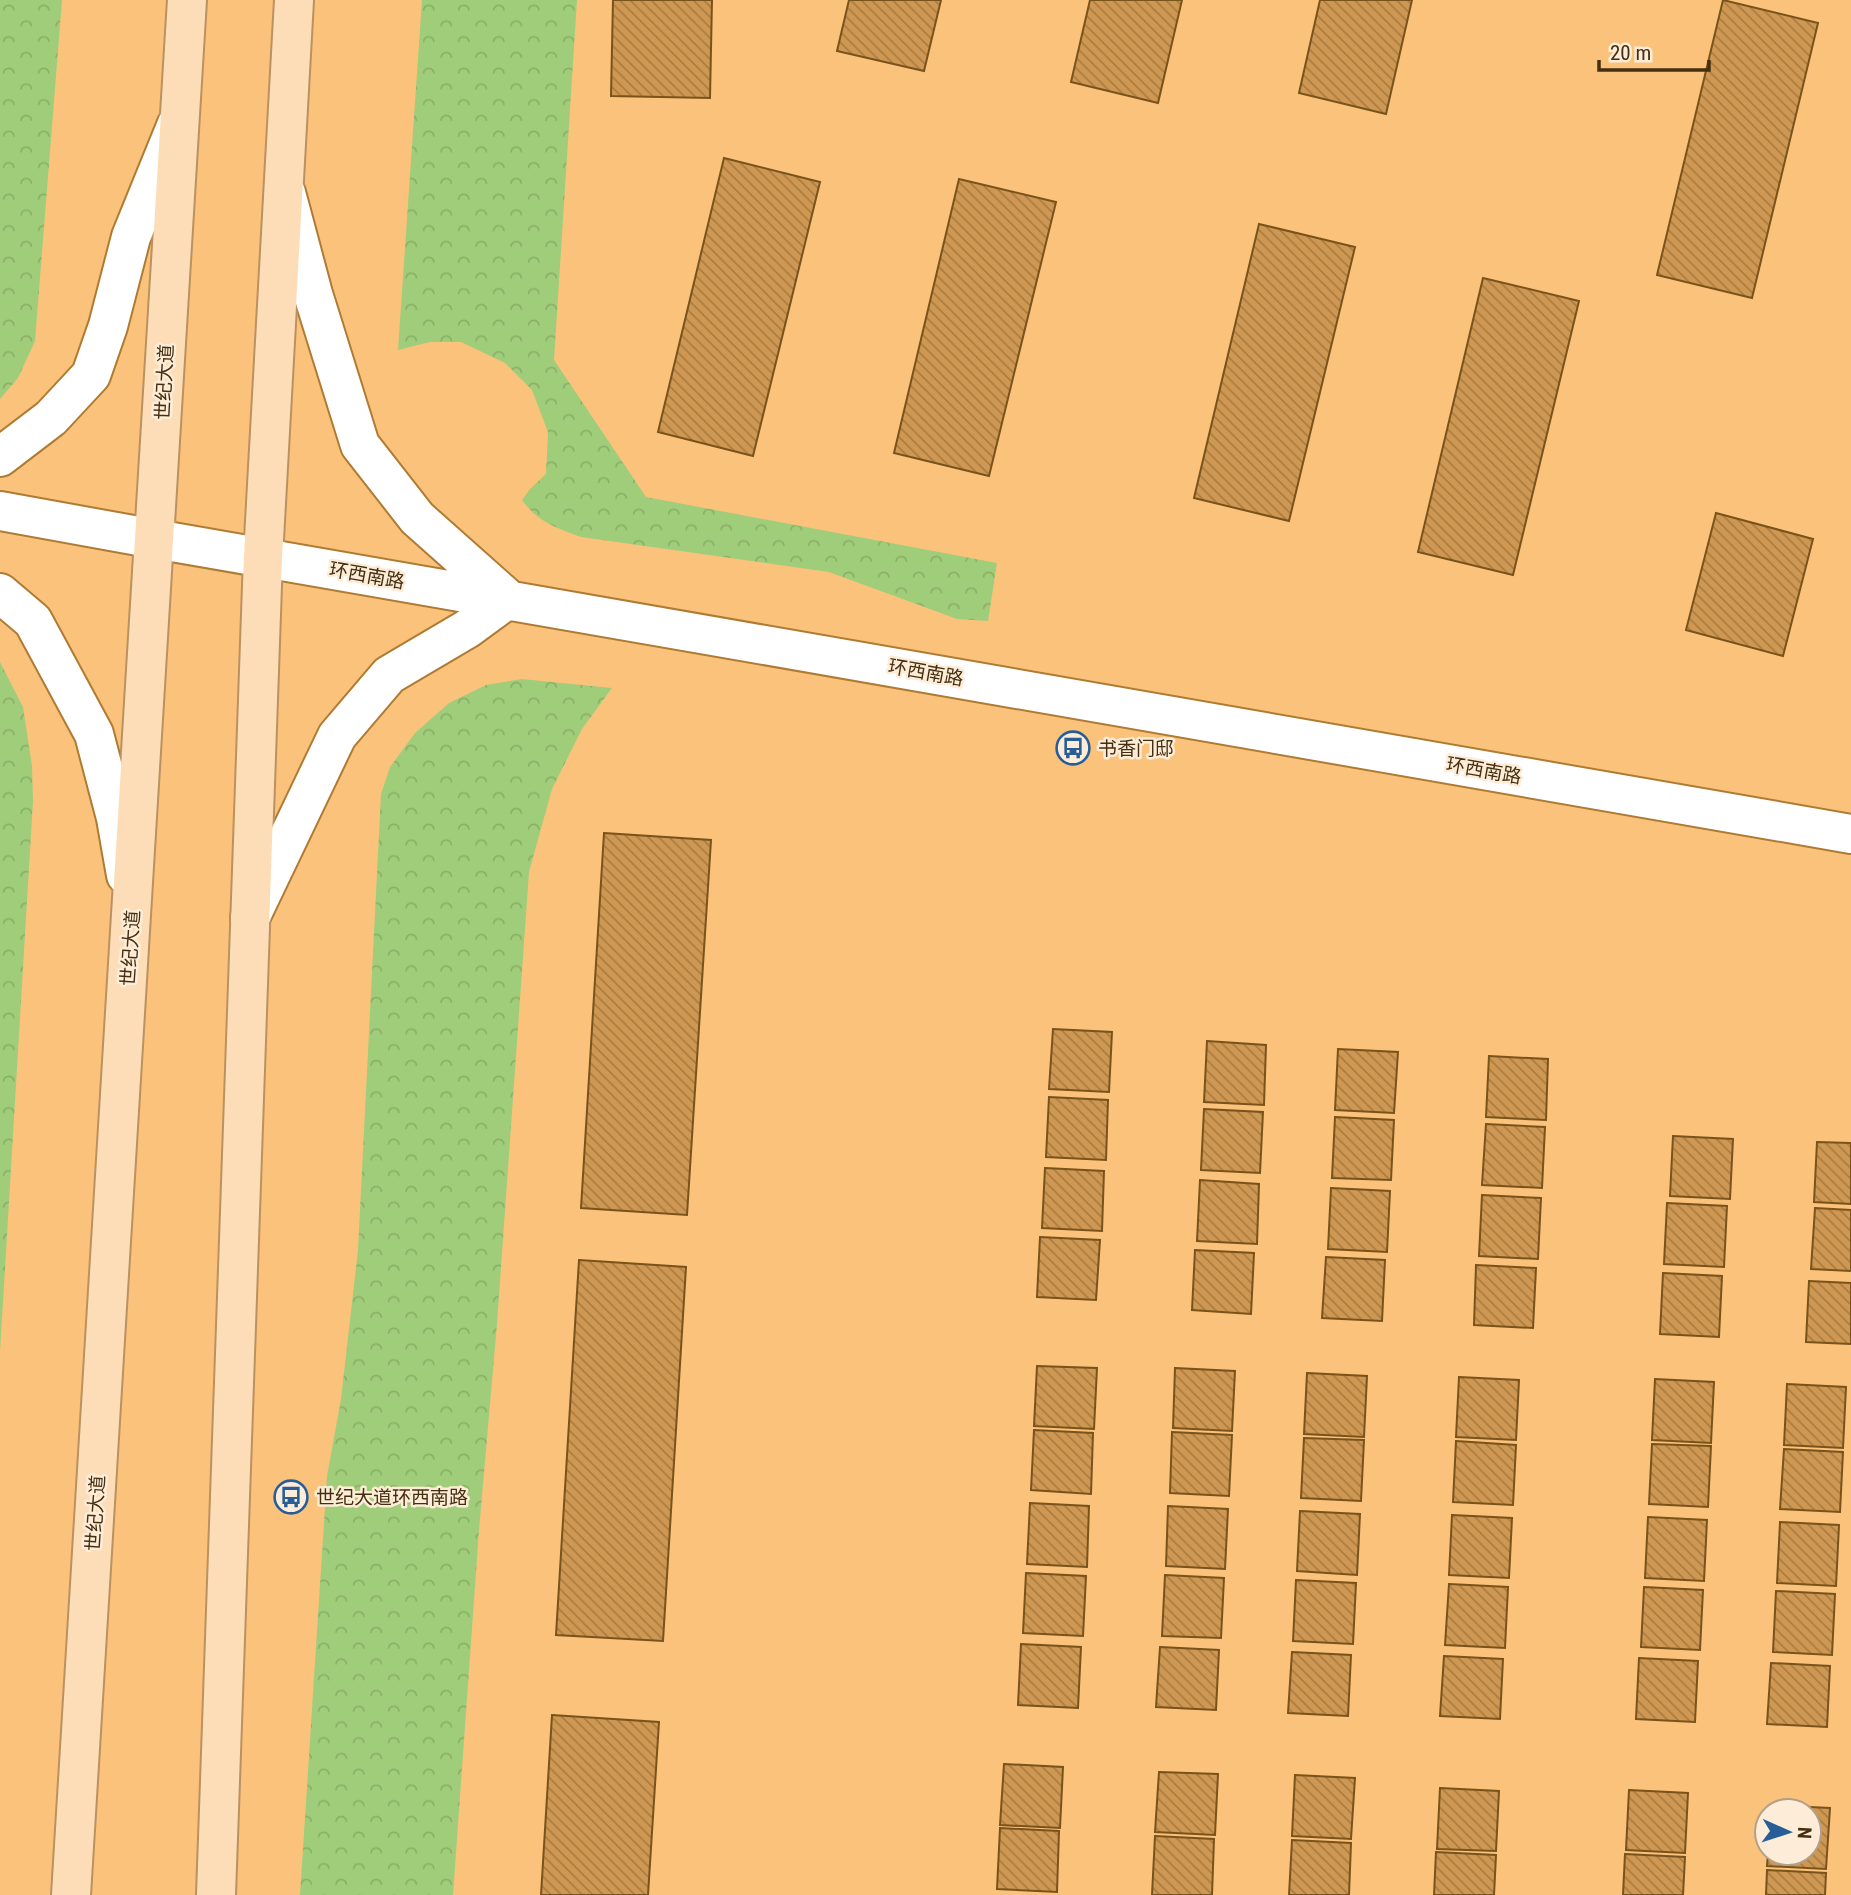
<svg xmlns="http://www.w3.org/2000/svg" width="1851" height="1895" font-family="'Roboto Condensed','Noto Sans SC',sans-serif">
<defs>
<pattern id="park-crowns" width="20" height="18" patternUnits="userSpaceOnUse" patternTransform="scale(1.75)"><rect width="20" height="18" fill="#a0cd7a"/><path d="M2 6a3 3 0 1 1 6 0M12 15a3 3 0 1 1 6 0" fill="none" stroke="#8bb068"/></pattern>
<pattern id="building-back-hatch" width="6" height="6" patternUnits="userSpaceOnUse" patternTransform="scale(1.75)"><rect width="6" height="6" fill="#cf9852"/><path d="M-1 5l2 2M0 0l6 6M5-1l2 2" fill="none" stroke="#aa7c43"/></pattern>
</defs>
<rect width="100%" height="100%" fill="#fbc27c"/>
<path fill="url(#park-crowns)" d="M0,0H62L35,341L18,378L0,399Z
M422,0H577L554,360L646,497L997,563L988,621L957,619L829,572L581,537C557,528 537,522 522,500L530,489L546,474L548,432L532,390L505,363L461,342H430L398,350Z
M0,662L23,707L32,766L33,801L0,1352Z
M522,679L612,688L582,729L552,789L529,872L497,1324L479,1530L453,1895H300L327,1476L341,1399L358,1250L381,794L390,767L415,733L449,703L486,685Z"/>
<path fill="url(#building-back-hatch)" stroke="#7a531b" stroke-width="2" d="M613,0H712L710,98L611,96Z
M849,0H941L924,71L837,51Z
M1090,0H1182L1158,103L1071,82Z
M1320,0H1412L1386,114L1299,93Z
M1723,0L1818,23L1752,298L1657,275Z
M724,158L820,182L753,456L658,432Z
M959,179L1056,202L989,476L894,453Z
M1259,224L1355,247L1289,521L1194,498Z
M1483,278L1579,301L1513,575L1418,552Z
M1716,513L1813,539L1783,656L1686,630Z
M604,833L711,840L687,1215L581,1208Z
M1053,1029L1112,1032L1109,1092L1049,1089Z
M1207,1041L1266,1045L1264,1105L1204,1102Z
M1338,1049L1398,1052L1394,1113L1335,1110Z
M1489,1056L1548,1059L1546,1120L1486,1117Z
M1049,1097L1108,1100L1106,1160L1046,1157Z
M1204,1109L1263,1112L1260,1173L1201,1170Z
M1335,1117L1394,1120L1391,1180L1332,1178Z
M1486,1124L1545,1127L1542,1188L1482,1185Z
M1673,1136L1733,1139L1730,1199L1670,1196Z
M1817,1142L1851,1143V1204L1814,1202Z
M1045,1168L1104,1171L1102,1231L1042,1228Z
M1200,1180L1259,1184L1257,1244L1197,1241Z
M1331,1188L1390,1191L1387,1252L1328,1249Z
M1482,1195L1541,1198L1538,1259L1479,1256Z
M1667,1203L1727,1206L1724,1267L1664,1264Z
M1815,1208L1851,1210V1271L1811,1269Z
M1040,1237L1100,1240L1096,1300L1037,1297Z
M1195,1250L1254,1253L1251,1314L1192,1310Z
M1326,1257L1385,1260L1382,1321L1322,1318Z
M579,1260L686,1267L663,1641L556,1635Z
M1476,1265L1536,1268L1533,1328L1474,1325Z
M1663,1273L1722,1276L1719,1337L1660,1334Z
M1809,1281L1851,1283V1344L1806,1342Z
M1037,1366L1097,1368L1094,1429L1034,1426Z
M1175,1368L1235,1371L1232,1431L1173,1428Z
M1307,1373L1367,1376L1364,1437L1304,1434Z
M1459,1377L1519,1380L1516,1440L1456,1437Z
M1655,1379L1714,1382L1711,1443L1652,1440Z
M1787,1384L1846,1387L1843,1448L1784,1445Z
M1034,1430L1093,1433L1091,1494L1031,1490Z
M1172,1432L1232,1435L1229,1496L1170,1493Z
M1304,1438L1364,1440L1361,1501L1301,1498Z
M1456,1441L1516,1445L1513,1505L1453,1502Z
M1652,1444L1711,1446L1708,1507L1649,1504Z
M1784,1449L1843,1452L1840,1512L1780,1509Z
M1030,1503L1089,1506L1087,1567L1027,1564Z
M1168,1506L1228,1509L1225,1569L1166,1566Z
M1300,1511L1360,1514L1357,1575L1297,1571Z
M1452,1515L1512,1518L1509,1578L1449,1575Z
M1648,1517L1707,1520L1704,1581L1645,1578Z
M1780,1522L1839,1525L1836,1586L1777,1583Z
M1026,1573L1086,1576L1083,1636L1023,1633Z
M1165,1575L1224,1578L1221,1638L1162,1636Z
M1296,1580L1356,1583L1353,1644L1293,1641Z
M1449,1584L1508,1587L1505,1648L1445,1645Z
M1644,1587L1703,1590L1700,1650L1641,1647Z
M1776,1591L1835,1594L1832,1655L1773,1652Z
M1021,1644L1081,1647L1078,1708L1018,1705Z
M1160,1647L1219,1650L1216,1710L1156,1707Z
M1292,1652L1351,1655L1348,1716L1288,1713Z
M1444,1656L1503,1659L1500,1719L1440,1716Z
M1639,1658L1698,1661L1695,1722L1636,1719Z
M1771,1663L1830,1666L1827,1727L1767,1724Z
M552,1715L659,1722L648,1895H541Z
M1004,1764L1063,1767L1060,1828L1000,1825Z
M1159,1772L1218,1774L1215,1835L1155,1832Z
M1295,1775L1355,1778L1351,1839L1292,1836Z
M1440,1788L1499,1791L1496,1851L1437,1849Z
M1629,1790L1688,1793L1685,1853L1626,1850Z
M1770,1805L1830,1808L1826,1869L1767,1866L1768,1853H1809V1811H1770Z
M1000,1828L1059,1831L1057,1892L997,1889Z
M1155,1836L1214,1839L1212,1895H1152Z
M1292,1840L1351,1843L1349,1895H1289Z
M1436,1852L1496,1855L1494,1895H1434Z
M1625,1854L1685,1857L1683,1895H1623Z
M1767,1870L1826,1873L1825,1895H1766Z"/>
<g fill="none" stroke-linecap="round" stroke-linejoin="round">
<defs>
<path id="minor" d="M286,193L313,294L360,445L417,518L508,599
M0,457L51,418L91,375L108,326L131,237L177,124
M0,511L155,539L1851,834
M0,593L33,621L94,734L116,818L126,875
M250,918L337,736L389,675L467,629L508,599"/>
<path id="major" d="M71,1895L187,0
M216,1895L263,557L294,0"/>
</defs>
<use href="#minor" stroke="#af7b33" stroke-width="42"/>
<use href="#major" stroke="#bb925f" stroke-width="42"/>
<use href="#minor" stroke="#fff" stroke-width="38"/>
<use href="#major" stroke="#fdddb8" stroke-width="38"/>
</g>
<defs>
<symbol id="bus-ring" viewBox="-11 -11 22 22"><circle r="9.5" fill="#fdecd7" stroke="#275e97" stroke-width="1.5"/><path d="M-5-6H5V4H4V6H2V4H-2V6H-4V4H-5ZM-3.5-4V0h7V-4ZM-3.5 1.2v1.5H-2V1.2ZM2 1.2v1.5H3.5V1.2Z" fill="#275e97"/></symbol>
</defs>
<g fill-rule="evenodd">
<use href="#bus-ring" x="1054" y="729" width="38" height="38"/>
<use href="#bus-ring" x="272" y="1478" width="38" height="38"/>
</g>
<g text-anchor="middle" stroke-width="5" stroke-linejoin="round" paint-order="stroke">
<g font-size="19" fill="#452f11" stroke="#fdecd7">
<text transform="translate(164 382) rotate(-87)" y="7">世纪大道</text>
<text transform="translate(367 575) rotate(10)" y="7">环西南路</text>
<text transform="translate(926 672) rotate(10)" y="7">环西南路</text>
<text transform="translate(1484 770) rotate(10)" y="7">环西南路</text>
<text transform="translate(130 948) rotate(-86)" y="7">世纪大道</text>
<text transform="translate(95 1513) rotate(-86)" y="7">世纪大道</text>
</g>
<g font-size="19" fill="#452f11" stroke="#fdecd7" text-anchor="start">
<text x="1098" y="755">书香门邸</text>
<text x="316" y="1504">世纪大道环西南路</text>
</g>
</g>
<g transform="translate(1788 1832) rotate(93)"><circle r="33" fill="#fdecd7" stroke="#b3a088" stroke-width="2"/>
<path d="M0-5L12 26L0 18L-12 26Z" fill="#275e97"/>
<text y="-10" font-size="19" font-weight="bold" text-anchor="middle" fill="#452f11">N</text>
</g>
<path d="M1599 60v10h110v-10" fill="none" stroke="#452f11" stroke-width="3.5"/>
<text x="1610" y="60" font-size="21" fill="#452f11" stroke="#fdecd7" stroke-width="5" paint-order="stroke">20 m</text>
</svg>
